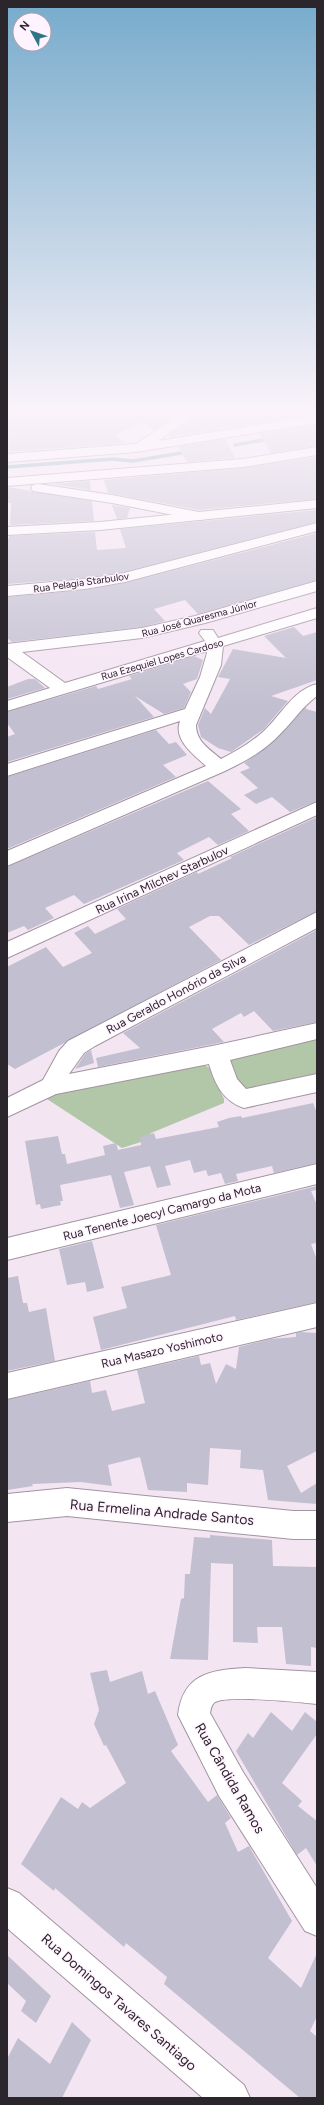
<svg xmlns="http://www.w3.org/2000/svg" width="324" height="2105" font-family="Figtree,sans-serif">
<rect width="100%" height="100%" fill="#f4e5f3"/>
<path fill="#b2c6a8" d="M317,1036V1079L240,1092L229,1064L232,1058Z
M204,1065L210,1068L224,1099V1103L151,1133L144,1141L122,1148L47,1099L61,1092Z"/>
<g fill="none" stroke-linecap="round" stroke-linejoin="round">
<path stroke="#6d9da3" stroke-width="3.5" d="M235,445L269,439
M7,467L113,459L133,461L187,452"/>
</g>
<path fill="#c2bfd0" d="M7,413H163L171,419L156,429L153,430L143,422L115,435L125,443L9,452Z
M198,413H317L171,437L169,435Z
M317,425V446L271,453L259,434Z
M225,439L235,458L187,462L178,447Z
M317,457V499L199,510L108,493L104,480L243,468Z
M90,481L91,490L52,484Z
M7,487L92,501L94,521L10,525L11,503H7Z
M112,505L130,508L127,518L117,519Z
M317,510V522L124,572L85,578L7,584V539H9V536L95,532L97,550L126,548L120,529Z
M317,533V580L198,614L185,600L154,609L165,621L142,627L12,642L7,638V597L85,590L125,583Z
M294,627L303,636L317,632V680L271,696L288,701L264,729L231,752L218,748L201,737L198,725L205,708L211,714L230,679L218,677L233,649L286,658L264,636Z
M194,656L203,660L197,679L183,684L191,692L184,708L164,714L135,696L154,717L7,762V737L15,734L7,723V712L96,686L98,689L132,679L129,676Z
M28,679H35L45,688L7,699V687Z
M306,707V709L317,712V801L290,812L272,797L256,804L244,795L258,788L240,772L250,768L244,763L270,745Z
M156,730L169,744L176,742L187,755L163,765L176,777L7,849V777Z
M208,781L241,809L231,814L249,831L218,845L209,837L177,853L184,860L84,904L74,895L45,908L54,918L28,930L24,926L7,933V867Z
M317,817V911L249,945L219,916H210L189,927L221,960L15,1069L7,1064V967L46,947L63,967L92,953L74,933L88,926L95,934L126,919L117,909L197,872L198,874L232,858L230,857Z
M317,930V1022L273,1031L254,1011L244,1017L241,1013L212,1029L224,1042L98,1067L96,1058L140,1048L123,1033Z
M91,1050L94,1063L75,1069L85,1054Z
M313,1103L317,1113V1163L274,1173L272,1166L236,1174L238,1181L225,1184L221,1173L208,1176L206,1170L194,1173L190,1160L165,1166L171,1185L157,1188L150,1166L124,1172L134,1205L120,1208L111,1175L60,1185L63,1201H60L61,1205L41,1209L40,1204L36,1205L25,1141L58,1136L62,1154H65L67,1164L105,1155L103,1146L116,1143L118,1150L141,1145L140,1137L154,1133L156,1139L219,1127L217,1122L229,1118L241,1116L242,1118Z
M317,1186V1190L311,1191L317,1205V1243L311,1244L317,1260V1302L236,1320L235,1316L101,1350L93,1317L127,1308L121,1287L171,1275L156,1225Z
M92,1241L104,1288L87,1292L85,1282L67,1285L59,1249Z
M18,1276L23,1303H27L29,1312L46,1308L55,1361L7,1371V1278Z
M301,1332L317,1333V1451L287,1466L301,1493L317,1483V1504L268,1500L263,1470L240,1468L241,1450L210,1448L208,1485L187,1483V1492L148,1490L140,1457L108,1465L112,1486L81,1482L32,1484L33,1486L7,1490V1400L90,1381L92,1393L106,1390L112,1411L145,1403L137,1370L199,1356L201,1365L210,1363L216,1384L226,1364L236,1369L239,1347L270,1339L296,1337V1333Z
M210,1535L272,1540L273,1566L317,1567V1648L311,1647V1666L286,1664L282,1627H257L258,1643L233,1642V1564L211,1563L208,1660L170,1659L181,1599L184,1598L185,1574H190L194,1537L210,1538Z
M107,1670L110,1682L142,1671L148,1694L155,1691L178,1745L171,1751L208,1802L217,1795L231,1818L225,1823L238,1852L249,1846L292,1921L268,1958L301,1988L317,1953V2016L310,2031L317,2037V2098H300L164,1984L167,1977L126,1943L124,1947L55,1888L54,1891L21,1864L61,1797L78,1809L82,1802L90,1808L126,1783L106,1745L104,1746L94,1724L99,1710L90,1673Z
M271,1712L292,1731L305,1712L317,1722V1734L282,1783L302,1801L298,1806L317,1821V1866L306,1848L297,1855L236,1751L248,1733L253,1738Z
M7,1955L51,1996L36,2023L21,2011L26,2001L7,1983Z
M72,2022L91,2040L62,2098H7V2059L18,2038L50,2064Z"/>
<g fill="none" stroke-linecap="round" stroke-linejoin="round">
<defs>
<path id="minor" d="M183,413H197L158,441L317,415V423L136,452L7,462V454L136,444Z
M317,447V455L243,467L7,486V478L243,459Z
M38,484L112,495L199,512L204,513L206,516L204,519L199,520L112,503L33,491L31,488L33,485Z
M317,523V531L125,582L85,589L7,596V586L85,579L124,573Z
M317,581V591L205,623L142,638L22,652L65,683L205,641L199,633L201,630H213L218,638L317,608V618L223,646L221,665L196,725C196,741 209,749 221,759C237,751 252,742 265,730C281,715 293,690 317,684V696C303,706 294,720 282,732C266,750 246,761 225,771L7,866V851L206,766C194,755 173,740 180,721L7,776V764L185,709L200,677L207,653V651L7,711V701L50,688L7,657V644L142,628L195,616Z
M317,802V815L7,958V942Z
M317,912V928L95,1046L84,1053L69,1074L217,1045L317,1023V1039L230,1060L237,1079L246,1089L317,1074V1092L244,1108C223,1101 215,1084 209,1064L56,1094L7,1117V1098L43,1080L59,1051L68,1041Z
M317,1164V1184L7,1260V1238Z
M317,1303V1327L7,1399V1373Z
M67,1488L293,1511H317V1539H293L67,1516L7,1522V1494Z
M245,1668L317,1672V1704C298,1702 230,1695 215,1702C211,1705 211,1709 210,1713L243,1772L317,1888V1936L305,1931L219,1796L178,1715C183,1674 210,1670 245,1668Z
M7,1888L19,1893L244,2085L250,2098H203L7,1928Z"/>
<path id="major" d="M317,500V508L100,530L7,535V527L100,522Z"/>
</defs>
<use href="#minor" stroke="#a294a1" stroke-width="2"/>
<use href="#major" stroke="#a294a1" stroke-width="2"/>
<use href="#minor" fill="#fff" fill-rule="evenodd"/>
<use href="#major" fill="#fff" fill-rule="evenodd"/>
</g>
<linearGradient id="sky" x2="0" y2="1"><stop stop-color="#77abcc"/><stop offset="0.58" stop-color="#faf3fa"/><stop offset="1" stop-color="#faf3fa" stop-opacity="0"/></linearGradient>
<rect width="324" height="707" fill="url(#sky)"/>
<g text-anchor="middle" stroke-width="3" stroke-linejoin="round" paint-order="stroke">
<g font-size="10" fill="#2b262b" stroke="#fff3ff">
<text transform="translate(81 582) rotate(-8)" y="4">Rua Pelagia Starbulov</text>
<text transform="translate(199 618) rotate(-15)" y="4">Rua José Quaresma Júnior</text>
<text transform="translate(162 659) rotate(-16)" y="4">Rua Ezequiel Lopes Cardoso</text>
</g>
<g font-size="12" fill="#2b262b" stroke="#fff3ff">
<text transform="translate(162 880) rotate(-25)" y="4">Rua Irina Milchev Starbulov</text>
<text transform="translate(176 994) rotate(-28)" y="4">Rua Geraldo Honório da Silva</text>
<text transform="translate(162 1212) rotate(-14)" y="4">Rua Tenente Joecyl Camargo da Mota</text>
<text transform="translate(162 1350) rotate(-13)" y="4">Rua Masazo Yoshimoto</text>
</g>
<g font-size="14" fill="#2b262b" stroke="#fff3ff">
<text transform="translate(162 1512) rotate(5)" y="5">Rua Ermelina Andrade Santos</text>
<text transform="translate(230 1778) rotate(60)" y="5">Rua Cândida Ramos</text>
<text transform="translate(119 2002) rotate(41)" y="5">Rua Domingos Tavares Santiago</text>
</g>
</g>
<rect width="324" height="2105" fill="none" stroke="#2b262b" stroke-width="16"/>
<g transform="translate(32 32) rotate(310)"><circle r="19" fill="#fff3ff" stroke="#aaa1aa"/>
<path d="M0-3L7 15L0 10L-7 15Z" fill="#307584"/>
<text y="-6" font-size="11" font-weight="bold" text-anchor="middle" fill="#2b262b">N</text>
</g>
</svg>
